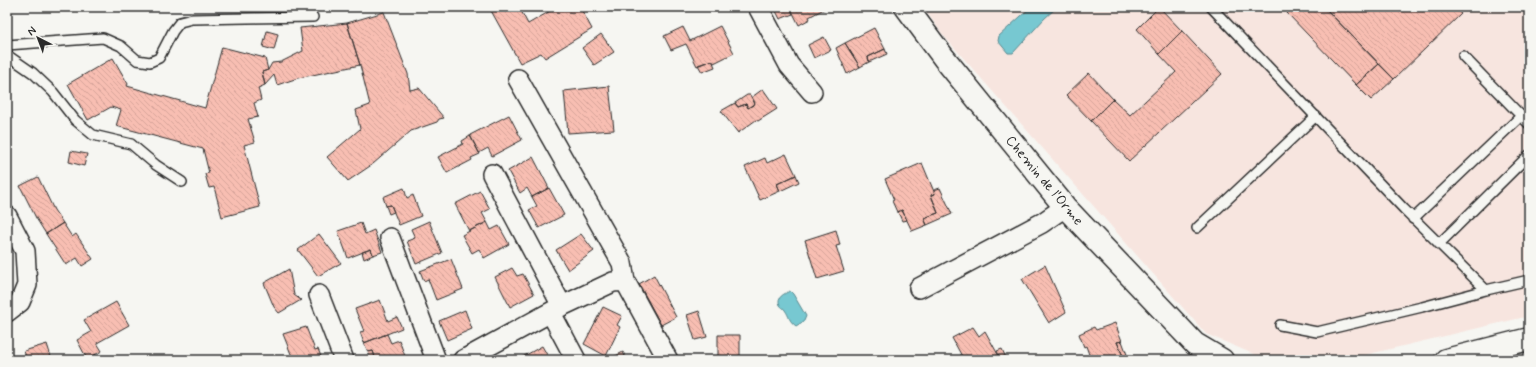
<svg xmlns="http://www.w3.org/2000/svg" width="1536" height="367" font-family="Mynerve,sans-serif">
<defs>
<pattern id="building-back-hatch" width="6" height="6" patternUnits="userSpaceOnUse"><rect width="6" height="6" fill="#f8beb2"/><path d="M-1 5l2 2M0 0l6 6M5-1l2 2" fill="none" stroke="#d5a399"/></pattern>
</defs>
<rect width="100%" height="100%" fill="#f6f6f2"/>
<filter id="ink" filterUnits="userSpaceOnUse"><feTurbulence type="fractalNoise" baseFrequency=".025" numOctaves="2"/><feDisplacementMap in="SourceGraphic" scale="8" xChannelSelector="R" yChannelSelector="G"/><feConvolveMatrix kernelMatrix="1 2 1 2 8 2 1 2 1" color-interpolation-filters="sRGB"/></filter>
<g filter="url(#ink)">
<path fill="#f7e5df" d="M923,7H1529V316L1344,360H1276L1258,356L1206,334L943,35Z"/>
<path fill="#77c8d1" stroke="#59898f" d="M1031,7H1057L1044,19L1013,53H1008L998,41L999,36Z
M790,291L793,294L806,316L804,321L796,326C788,320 790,317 785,310C783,307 782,308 780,305C776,297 784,294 790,291Z"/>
<path fill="url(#building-back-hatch)" stroke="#2b2b2b" d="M489,7H519L528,24L557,7H580L592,29L545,58L541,53L520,63Z
M774,7H790L793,14L780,19Z
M790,7H823L824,9L809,17L810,19L799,25Z
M1159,7L1182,31L1159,54L1137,29Z
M1293,7H1324L1379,64L1356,85L1287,13Z
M1324,7H1455L1461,14L1394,79Z
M384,12L408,74L410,90L419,88L444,118L439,119L437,122L411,131L373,164L348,181L327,157L360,129L356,110L370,105L360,65L347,23Z
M347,23L360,65L298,78L277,85L274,75L265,85L262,72L268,70L272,63L281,62L303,51L300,28Z
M720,26L734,53L714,63L712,60L697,66L686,44L671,50L664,36L683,27L690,41Z
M874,28L885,49L868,57L869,62L860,67L845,43Z
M267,31L278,34L274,50L263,47Z
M1182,31L1222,74L1129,161L1091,121L1113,99L1130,115L1176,72L1159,54Z
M601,34L614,52L594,65L582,48Z
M824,37L831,50L814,58L808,45Z
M845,43L860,67L847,74L836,48Z
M222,47L265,58L268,70L262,72L265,85L258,88L261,100L254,103L258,117L248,119L255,142L244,145L260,207L222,217L214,187L209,188L205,174L209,173L203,149L116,126L121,110L111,107L88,120L68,84L113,58L128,84L127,86L205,108Z
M885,49L887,54L869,62L868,57Z
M712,60L715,67L702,72L698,65Z
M1379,64L1394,79L1371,100L1356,85Z
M1089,73L1113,99L1091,121L1066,95Z
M609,86L614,130L568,133L564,91Z
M763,89L777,109L758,121L756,120L738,133L721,111L735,103L738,107L746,104L748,108L755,103L752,97Z
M747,95H750L755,104L748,108L746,104L738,107L735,103Z
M509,115L522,140L492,156L488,148L479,153L470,135Z
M470,136L480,154L471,158L472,160L447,173L438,157L463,144L462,141Z
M71,151L87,154L84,166L69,162Z
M786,154L796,175L777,184L780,191L760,200L745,167L765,158L767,163Z
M533,157L549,188L532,197L527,188L520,193L508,171Z
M922,163L935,194L931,195L938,213L924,218L927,225L912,231L902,210L897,212L892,201L894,200L885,179Z
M796,175L799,182L780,191L777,184Z
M38,177L54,210L63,223L46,234L36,218L20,186Z
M404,188L407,198L413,195L421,216L399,225L391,205L386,206L383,197Z
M549,188L564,215L539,228L529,210L537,206L532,197Z
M940,188L952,214L927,225L924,218L938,213L931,195L935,194L934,190Z
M480,191L490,209L482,213L487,222L469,231L455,204Z
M391,205L394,212L389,214L386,206Z
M902,210L907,220L902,221L898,212Z
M429,221L442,253L416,264L407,241L415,238L411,229Z
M487,222L491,230L499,226L509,244L484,258L479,249L472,253L462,235Z
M63,223L72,237L76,234L93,259L82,266L77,258L66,265L46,234Z
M361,223L365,234L374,230L382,252L373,255L371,249L348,258L338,231Z
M836,230L840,245L836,246L844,271L817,279L805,240Z
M319,234L341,263L318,276L298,250Z
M581,234L594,251L568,270L556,250Z
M371,249L373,255L364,259L362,252Z
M451,259L463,289L436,300L428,279L424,281L420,271Z
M1045,265L1066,312L1049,323L1022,279Z
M512,268L517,276L523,274L534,294L510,307L495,277Z
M289,269L294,295L301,300L279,313L274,307L264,283Z
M654,275L676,317L661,325L639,284Z
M380,300L388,321L397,317L402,328L364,343L360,332L364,331L355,309Z
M116,302L129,325L97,343L102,351L87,359L77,340L91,332L84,320Z
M603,307L622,316L617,325L620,327L606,356L584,344Z
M465,310L472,329L447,340L439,321Z
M699,311L707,337L695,340L687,315Z
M1115,323L1122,341L1117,342L1123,356L1118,358L1119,360H1091L1086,346L1084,347L1079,334L1094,327L1096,330Z
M306,327L315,350L318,349L322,359L300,360L299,357L293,359L283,334Z
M973,327L979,336L985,331L1001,360H964L952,338Z
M387,334L391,343L399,340L406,359L403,360H376L373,351L368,352L364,343Z
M718,335H740V360H718Z
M1122,341L1129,360H1119L1118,358L1123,356L1117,342Z
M47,344L52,360H27L24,351Z
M542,346L550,360H520L519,359Z
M1002,349L1006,358L1001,360L997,351Z
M373,351L376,360H371L368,352Z
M623,352L627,360H608Z"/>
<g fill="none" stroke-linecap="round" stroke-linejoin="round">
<defs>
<path id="lane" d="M1211,7L1404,209L1486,290L1529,280
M7,45L103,38L121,46L137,60L150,62L159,58L173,31L180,22L192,19L313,17
M7,55L33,73L53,92L75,120L93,135L131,144L156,165L182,182
M1463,56L1529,124
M1413,219L1521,116
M1197,228L1316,116
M1439,244L1529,155
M1280,325L1317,332L1422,307L1486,290"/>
<path id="street" d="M758,7L789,65L812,92
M518,79L622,263L625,281L668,360
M492,174L562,306
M7,216L25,251L27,285L20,302L7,312
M390,238L436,360
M919,288L1042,223L1065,207
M319,295L344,360
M551,313L576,360
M463,360L562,306L613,282L625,281"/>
<path id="secondary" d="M906,7L944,58L1065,207L1195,344L1222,360
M1446,360L1529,339"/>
</defs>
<use href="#lane" stroke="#2b2b2b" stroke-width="12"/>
<use href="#street" stroke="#2b2b2b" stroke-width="22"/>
<use href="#secondary" stroke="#2b2b2b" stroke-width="25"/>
<use href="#lane" stroke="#f6f6f2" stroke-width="9"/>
<use href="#street" stroke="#f6f6f2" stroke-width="19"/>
<use href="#secondary" stroke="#f6f6f2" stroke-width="22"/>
</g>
</g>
<g text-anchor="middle" stroke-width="3" stroke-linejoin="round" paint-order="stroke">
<g font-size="14" fill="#2b2b2b" stroke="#f6f6f2">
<text transform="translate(1045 180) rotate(50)" y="5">Chemin de l'Orme</text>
</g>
</g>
<rect width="1536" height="367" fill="none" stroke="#f6f6f2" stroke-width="24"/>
<rect x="12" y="12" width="1512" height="343" fill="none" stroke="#2b2b2b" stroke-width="1.5" filter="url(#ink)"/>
<g transform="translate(38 38) rotate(318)" stroke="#f6f6f2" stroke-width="3" paint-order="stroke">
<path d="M0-3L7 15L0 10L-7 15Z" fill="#2b2b2b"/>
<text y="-6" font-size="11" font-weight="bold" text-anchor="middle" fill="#2b2b2b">N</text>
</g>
</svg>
